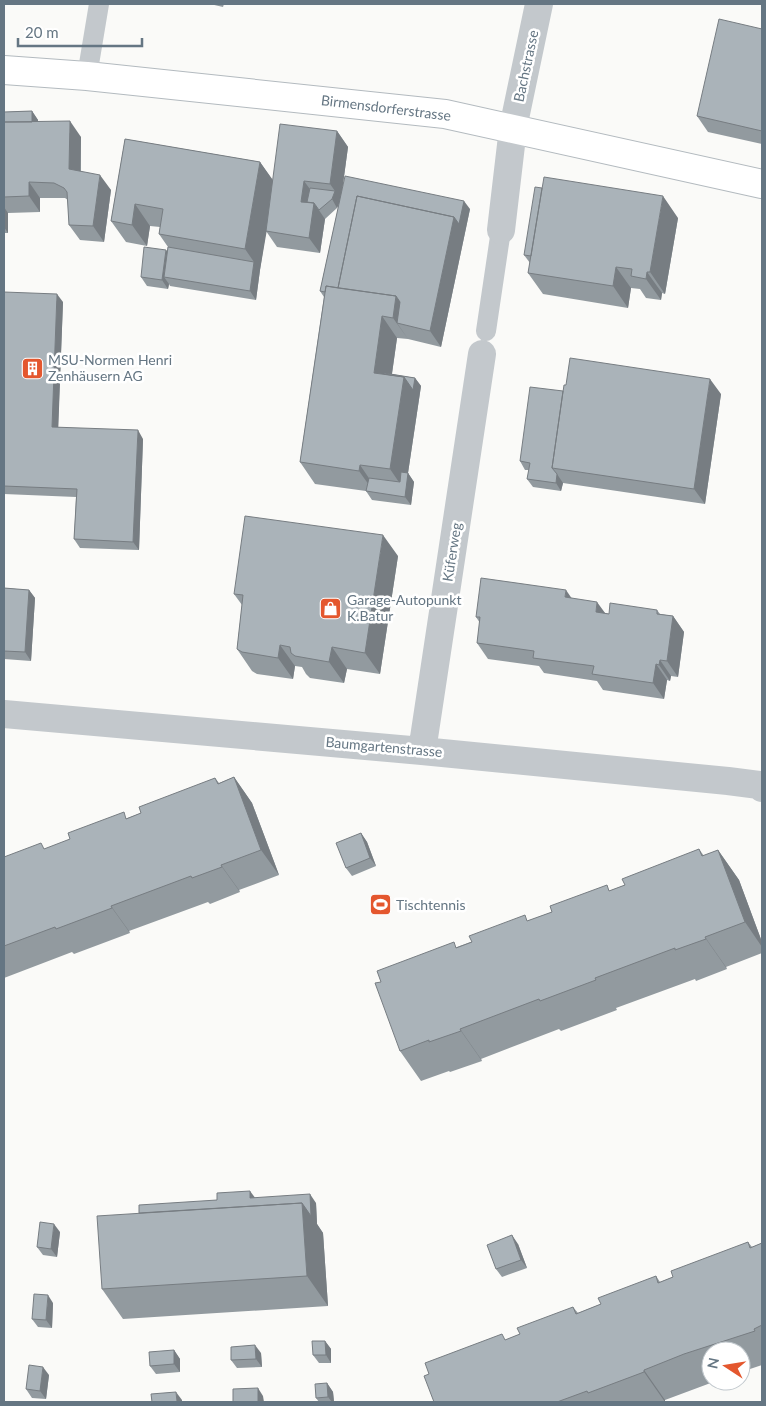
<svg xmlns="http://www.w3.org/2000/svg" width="766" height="1406" font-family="Lato,sans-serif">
<rect width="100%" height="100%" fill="#fafaf8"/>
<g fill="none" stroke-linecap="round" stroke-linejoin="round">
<defs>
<path id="secondary" d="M4,70L87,76L445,114L762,184"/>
</defs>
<use href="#secondary" stroke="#b3babf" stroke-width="30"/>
<path stroke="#c3c8cc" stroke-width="20" d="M87,76L99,4
M486,331L501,230"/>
<path stroke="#c3c8cc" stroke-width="28" d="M501,230L513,128L539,4
M4,714L422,751L728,781L759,785L762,788
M422,751L482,354"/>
<use href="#secondary" stroke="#fff" stroke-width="28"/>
</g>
<path fill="#929a9f" d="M210,4H224L223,7Z
M762,29V144L708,132L697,116Z
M32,111L38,120V122L81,137V171L111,190L104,242L80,240L69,225L68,200L65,198H40V212L8,213V233H4V112Z
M337,131L348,147L342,191L470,209L441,347L408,339L397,338L392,374L415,378L421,386L408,473L414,482L411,505L372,500L366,491L315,484L300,462L324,297L320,291L339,204L337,208L325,219L320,253L277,247L266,231L260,270L256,300L170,286L169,284L168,289L147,286L141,277L166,250L167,252L168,247L159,234L160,227L150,226L147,246L126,242L111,221L125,139L260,162L273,181Z
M678,218L665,294L662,293L661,300L646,298L640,289L631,288L628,308L543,294L528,273L530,263L524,255Z
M4,292L63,302L58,427L143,439L139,550L80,548L74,539L76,497L4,494Z
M563,391L721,394L705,504L563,483L561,491L533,487L527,479L529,470H525L520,461Z
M398,556L380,674L347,669L344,683L310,678L306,674L302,667L295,666L293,679L257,674L252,671L237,649L242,605L234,594Z
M4,588L29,590L35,598L31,661L4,659Z
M571,598L605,613L609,614L657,610L660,614L673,616L684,632L678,677L671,676L670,681L667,680L664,699L603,690L597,681L544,673L539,666L488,659L477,643L480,623L476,617Z
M234,777L252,803L279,875L239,890L240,892L210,904L208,902L129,931L130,933L74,954L72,952L4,978V857L45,849L141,813L215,778L219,783Z
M361,833L367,842L376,866L352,876L346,868Z
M699,849L704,856L718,850L739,880L762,942V953L726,967L727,969L696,981L695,979L616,1008L617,1010L561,1031L559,1029L481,1059L482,1061L450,1072L449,1071L421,1081L400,1051L381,982L457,947L625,885Z
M255,1198L316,1203L317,1224L323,1233L328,1306L123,1319L102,1289L139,1213L217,1200Z
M60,1232L57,1257L43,1255L37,1247Z
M748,1242L752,1247L762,1243V1365L741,1372V1351H711V1381H716L665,1400V1402H434L506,1340L520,1334L573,1307L578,1313L601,1304L656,1276L660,1282L673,1277Z
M518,1244L527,1268L502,1277L496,1269Z
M53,1303L52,1328L38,1327L32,1319Z
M325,1341L331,1349V1363H319L313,1355Z
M174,1350L180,1359V1372L156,1374L150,1366Z
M261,1353L262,1367L237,1368L231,1360Z
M49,1375L46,1399L32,1398L26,1389Z
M327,1383L333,1392L334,1402H319L316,1398Z"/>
<path fill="#777d82" d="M32,111L38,120V138L32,129Z
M70,121L81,137L80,185L69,169Z
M337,131L348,147L341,199L337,208L332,199L335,191L330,184Z
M260,162L275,183L260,270L256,300L250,291L254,262L245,249Z
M100,175L111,190L104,242L93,226Z
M304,181L315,196L314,203L325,219L320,253L309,238L301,202Z
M29,182L40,198V212L29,196Z
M663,196L678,218L665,294L650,272Z
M464,201L470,209L441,347L430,331L454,217Z
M135,204L150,226L147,246L132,225Z
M4,207L8,213V233L4,227Z
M166,250L171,258L164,277L169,284L168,289L162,280Z
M616,267L631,288L628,308L613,286Z
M647,272L662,293L661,300L646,279Z
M57,294L63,302L58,435L52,427Z
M396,296L411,317L397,323L408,339L393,318Z
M382,316L397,338L390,387L374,373Z
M404,377L415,378L421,386L408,473L414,482L411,505L405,497V491L390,469Z
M710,379L721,394L705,504L694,489Z
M138,430L143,439L139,550L133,542Z
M360,465L375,487L374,492L359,471Z
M557,474L563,483L561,491L556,483Z
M383,535L398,556L380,674L365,653Z
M29,590L35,598L31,661L25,652Z
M566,590L577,606L565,597Z
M597,602L608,617L596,612Z
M673,616L684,632L678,677L667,661Z
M280,645L295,666L293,679L278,658Z
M332,647L347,669L344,683L329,662Z
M660,660L671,676L670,681L659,665Z
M656,664L667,680L664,699L653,683Z
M234,777L252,803L279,875L261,850Z
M361,833L367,842L376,866L370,858Z
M718,850L739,880L762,942V947L745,922Z
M221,865L239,890L240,892L222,867Z
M111,906L129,931L130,933L112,908Z
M705,937L726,967L727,969L706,939Z
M460,1029L481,1059L482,1061L461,1031Z
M250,1191L256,1199L250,1198Z
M310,1194L316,1203L317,1224L323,1233L328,1306L307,1276L302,1203Z
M54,1224L60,1232L57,1257L51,1249Z
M512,1235L518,1244L527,1268L521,1260Z
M48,1295L53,1303L52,1328L46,1320Z
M325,1341L331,1349V1363L326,1355Z
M255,1345L261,1353L262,1367L256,1359Z
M174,1350L180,1359V1372L174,1364Z
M43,1367L49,1375L46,1399L40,1391Z
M644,1370L665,1400V1402L644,1372Z
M327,1383L333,1392L334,1402H332L328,1397Z
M258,1388L263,1396L264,1402H258Z
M176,1392L182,1400V1402H177Z"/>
<path fill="#aab3b9" stroke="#777d82" d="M719,19L762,29V131L697,116Z
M32,111V122H4V112Z
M70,121L69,169L100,175L93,226L69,225L67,192L64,188L54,183L29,182V196L4,197V122Z
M280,124L337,131L330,184L304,181L301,202L314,203L309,238L266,231Z
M125,139L260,162L245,249L159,234L163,209L135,204L132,225L111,221Z
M345,176L464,201L459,224L454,217L357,196L338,288L326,286L325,292L320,291Z
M544,177L663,196L650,272H647L646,279L631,276L632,269L616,267L613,286L528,273Z
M535,187L542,188L531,256L524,255Z
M310,188L335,191L332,199L319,210L314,203L307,202Z
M357,196L454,217L430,331L397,323L400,302L396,296L338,288Z
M144,247L166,250L162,280L141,277Z
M168,247L254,262L250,291L164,277Z
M326,286L396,296L393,318L382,316L374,373L404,377L390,469L360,465L359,471L300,462Z
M4,292L57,294L52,427L138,430L133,542L74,539L77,489L4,486Z
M570,358L710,379L694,489L552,468L564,385H566Z
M384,373L415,378L413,390L404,377L384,374Z
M530,387L563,391L552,468L557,474L556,483L527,479L530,463L520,461Z
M401,472L408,473L405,497L366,491L369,478L400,482Z
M245,516L383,535L365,653L332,647L329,662L295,656L291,653L290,647L280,645L278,658L242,652L237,649L243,595L234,594Z
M481,578L566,590L565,597L597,602L596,612L609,614L610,603L657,610V614L673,616L667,661L660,660L659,665L656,664L653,683L592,674L594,666L533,658L534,651L477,643L480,617H476Z
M4,588L29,590L25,652L4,651Z
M234,777L261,850L221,865L222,867L192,878L191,876L111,906L112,908L56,929L55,927L4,946V857L41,843L44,849L70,839L68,833L124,812L126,819L141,813L139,807L215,778L218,784Z
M361,833L370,858L346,868L336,843Z
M699,849L702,856L718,850L745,922L705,937L706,939L675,950V948L595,978L596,980L540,1001L539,999L460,1029L461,1031L429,1042V1040L400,1051L375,983L381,982L377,971L454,942L456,948L472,942L469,936L525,915L527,921L552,912L550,906L607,885L609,891L625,885L622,879Z
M250,1191V1198L310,1194L311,1216L302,1203L139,1213V1205L217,1200V1193Z
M302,1203L307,1276L102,1289L97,1216Z
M40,1222L54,1224L51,1249L37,1247Z
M512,1235L521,1260L496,1269L487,1245Z
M748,1242L750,1248L762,1243V1325L754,1329L755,1331L684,1354L644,1370V1372L588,1393L587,1391L557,1402H434L424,1376L429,1374L425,1363L502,1334L505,1340L520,1334L517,1328L573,1307L576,1314L601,1304L598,1298L656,1276L658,1283L673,1277L671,1271Z
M34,1294L48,1295L46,1320L32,1319Z
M312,1341H325L326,1355H313Z
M255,1345L256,1359L231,1360V1347Z
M174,1350V1364L150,1366L149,1352Z
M29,1365L43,1367L40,1391L26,1389Z
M327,1383L328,1397L316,1398L315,1384Z
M258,1388V1402H233V1389Z
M176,1392L177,1402H152L151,1394Z"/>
<defs>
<symbol id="building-square" viewBox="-11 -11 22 22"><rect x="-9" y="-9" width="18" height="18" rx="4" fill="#e4572e" stroke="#fff"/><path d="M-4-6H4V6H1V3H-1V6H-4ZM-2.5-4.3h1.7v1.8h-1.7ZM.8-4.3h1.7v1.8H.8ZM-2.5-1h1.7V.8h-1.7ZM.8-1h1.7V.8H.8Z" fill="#fff"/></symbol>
<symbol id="shop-square" viewBox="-11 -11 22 22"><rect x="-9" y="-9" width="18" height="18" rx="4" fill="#e4572e" stroke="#fff"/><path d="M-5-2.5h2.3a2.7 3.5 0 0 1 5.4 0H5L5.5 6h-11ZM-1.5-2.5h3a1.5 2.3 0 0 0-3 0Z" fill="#fff"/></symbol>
<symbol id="stadium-square" viewBox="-11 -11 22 22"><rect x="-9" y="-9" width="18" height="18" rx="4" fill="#e4572e" stroke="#fff"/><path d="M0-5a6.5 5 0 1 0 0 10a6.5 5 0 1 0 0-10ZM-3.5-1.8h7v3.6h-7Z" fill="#fff"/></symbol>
</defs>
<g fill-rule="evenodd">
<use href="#building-square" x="20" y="356" width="25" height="25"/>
<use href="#shop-square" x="318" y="596" width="25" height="25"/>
<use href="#stadium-square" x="368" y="892" width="25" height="25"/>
</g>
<g text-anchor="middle" stroke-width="5" stroke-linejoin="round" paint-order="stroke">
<g font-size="14" fill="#657683" stroke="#fff">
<text transform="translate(526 66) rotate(-78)" y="5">Bachstrasse</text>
<text transform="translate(386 108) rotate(7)" y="5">Birmensdorferstrasse</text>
<text transform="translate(452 552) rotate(-81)" y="5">Küferweg</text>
<text transform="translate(384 747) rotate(5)" y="5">Baumgartenstrasse</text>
</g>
<g font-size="14" fill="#657683" stroke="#fff" text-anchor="start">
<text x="48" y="365">MSU-Normen Henri<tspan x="48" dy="16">Zenhäusern AG</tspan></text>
<text x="347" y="605">Garage-Autopunkt<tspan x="347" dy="16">K.Batur</tspan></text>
<text x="396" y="910">Tischtennis</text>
</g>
</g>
<rect width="766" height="1406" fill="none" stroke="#657683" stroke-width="10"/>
<g transform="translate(726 1366) rotate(282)"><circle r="24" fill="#ffffff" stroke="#c1c8cd"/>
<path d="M0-4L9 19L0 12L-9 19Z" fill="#e4572e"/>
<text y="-8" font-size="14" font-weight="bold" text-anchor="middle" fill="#657683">N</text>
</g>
<path d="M18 38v8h124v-8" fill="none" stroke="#657683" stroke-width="2.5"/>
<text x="25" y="38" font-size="15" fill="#657683" stroke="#ffffff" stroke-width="4" paint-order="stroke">20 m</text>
</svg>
